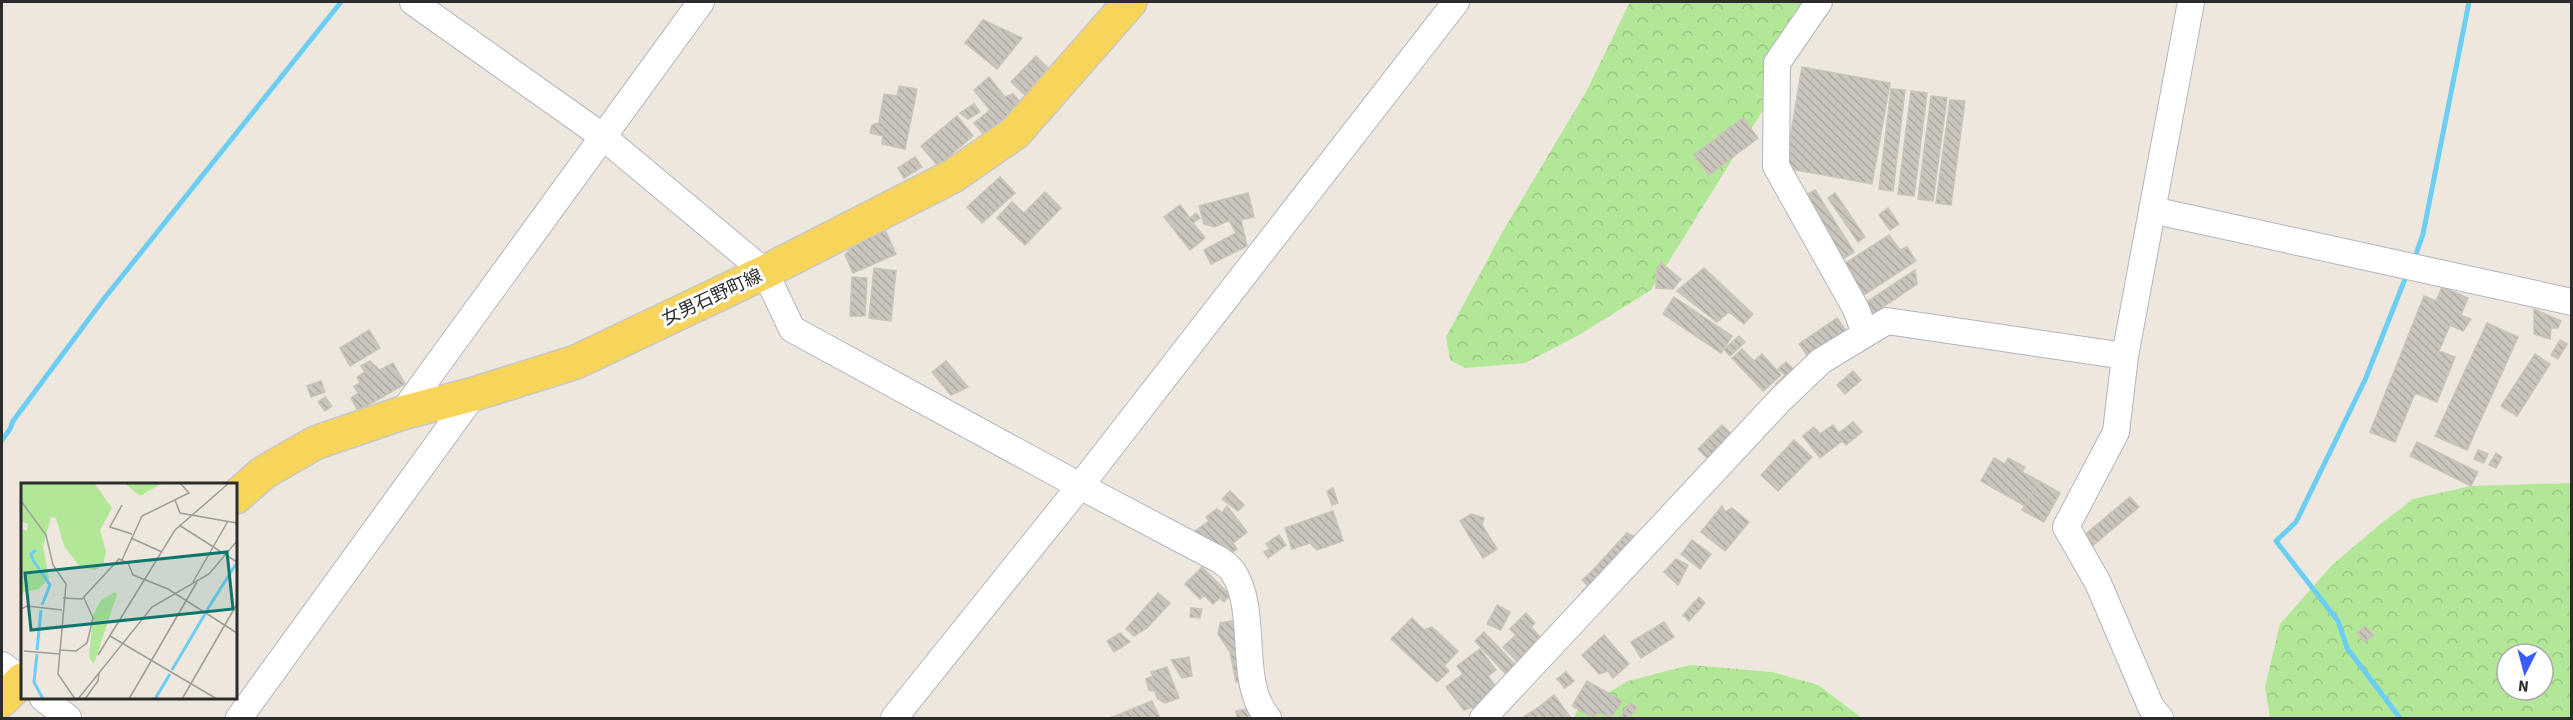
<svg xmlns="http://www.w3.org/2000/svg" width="2573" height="720" font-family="'Source Sans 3','Noto Sans JP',sans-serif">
<defs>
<pattern id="forest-crowns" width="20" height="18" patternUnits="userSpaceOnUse" patternTransform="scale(1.5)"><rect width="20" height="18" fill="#b2e798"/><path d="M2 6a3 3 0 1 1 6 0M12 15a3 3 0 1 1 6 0" fill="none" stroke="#99c683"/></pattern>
<pattern id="building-back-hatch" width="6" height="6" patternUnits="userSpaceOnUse" patternTransform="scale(1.5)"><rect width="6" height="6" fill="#c9c5bc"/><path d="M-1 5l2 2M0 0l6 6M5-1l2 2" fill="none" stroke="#ada9a2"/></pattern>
</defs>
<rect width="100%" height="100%" fill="#eee7de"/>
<path fill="url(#forest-crowns)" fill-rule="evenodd" d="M1630,2H1806L1768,102L1651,290L1579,335L1525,363L1465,368L1450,360L1446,337L1503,231L1586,92Z
M2571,483V718H2270L2265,687L2280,624L2332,565L2378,526L2413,499L2471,486ZM2507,654H2543V690H2507Z
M1690,665L1772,672L1818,685L1862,718H1574L1577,711L1628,681Z"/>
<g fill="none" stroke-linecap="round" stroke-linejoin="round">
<path stroke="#6dcef4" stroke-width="5" d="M2416,254L2423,234L2469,2
M2,440L10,429L13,421L103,300L341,2
M2400,718L2347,648L2338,621L2276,541L2296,522L2365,380L2407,274"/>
</g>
<path fill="url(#building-back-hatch)" stroke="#cac3b7" stroke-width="1.5" d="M983,20L1022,38L997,69L965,43Z
M1036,56L1051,71L1027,97L1011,82Z
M1802,67L1890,83L1872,184L1785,168Z
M989,77L1005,97L1013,94L1022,104L984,135L974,123L990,110L974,90Z
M899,86L917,89L905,149L882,144L883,136L870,133L872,125L879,123L884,94L897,96Z
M1891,89L1905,90L1893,191L1879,189Z
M1911,91L1927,93L1914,196L1898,194Z
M1931,96L1947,98L1933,201L1918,199Z
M1950,100L1965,101L1951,205L1936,203Z
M974,104L980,112L968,119L960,113Z
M957,116L973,136L938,166L921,146Z
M1743,118L1758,138L1709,175L1694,155Z
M915,157L922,167L904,178L898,168Z
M1000,177L1015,193L982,223L967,207Z
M1815,190L1854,252L1827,269L1788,206Z
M1045,192L1061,208L1025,245L997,218L1012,202L1024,213Z
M1248,193L1254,217L1241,220L1247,246L1211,264L1204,250L1236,233L1229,220L1215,227L1204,224L1199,206Z
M1835,193L1865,237L1858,242L1828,198Z
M1180,205L1190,218L1196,213L1200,218L1193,223L1205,238L1190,250L1164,217Z
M1888,208L1899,224L1890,230L1879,215Z
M882,223L896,254L853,273L845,255L851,248L847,238Z
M1889,235L1900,250L1907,247L1916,261L1850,304L1830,273Z
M1661,263L1681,279L1673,289L1656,288L1657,268Z
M874,268L896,271L891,321L869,318Z
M1704,268L1753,314L1744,324L1729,312L1717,322L1677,291Z
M1915,270L1917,284L1864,320L1856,309Z
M852,277L867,278L865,316H850Z
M2442,287L2468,298L2461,315L2471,319L2463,331L2450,325L2439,351L2455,357L2437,402L2415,393L2395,442L2370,432L2424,296L2436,301Z
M1674,297L1732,336L1721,353L1663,314Z
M2534,309L2561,321L2558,328H2551L2550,339L2534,334Z
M1837,318L1855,344L1820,374L1799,344Z
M2487,323L2518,337L2467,450L2435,436Z
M369,330L380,348L350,366L340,348Z
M1739,336L1745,342L1730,356L1724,349Z
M2560,340L2567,344L2558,359L2551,355Z
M1742,349L1754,361L1762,354L1781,375L1763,391L1732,358Z
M2535,354L2550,364L2517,416L2501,406Z
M370,361L380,370L393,363L405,384L358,411L351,398L358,393L354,386L360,383L357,377L365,372L361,366Z
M946,361L968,387L951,395L932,372Z
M1786,362L1799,375L1782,391L1776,384L1785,375L1778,369Z
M1853,371L1861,380L1845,394L1837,385Z
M321,381L325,392L311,397L307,386Z
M325,397L332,406L325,411L318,402Z
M1853,422L1862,432L1846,445L1842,441L1820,458L1803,436L1814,427L1820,434L1833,425L1839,433Z
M1722,425L1746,449L1722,473L1698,449Z
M1794,440L1812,457L1778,491L1761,475Z
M2417,442L2478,472L2471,486L2410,456Z
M2478,450L2488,454L2484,463L2474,459Z
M2496,453L2502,457L2496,468L2489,465Z
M1994,458L2005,464L2008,458L2025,467L2022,472L2039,481L2025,506L1981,481Z
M2039,481L2060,493L2044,522L2022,510Z
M1333,488L1338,503L1332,505L1327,491Z
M1230,491L1244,505L1238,511L1222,499Z
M2130,497L2139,507L2091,547L2082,537Z
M1227,506L1247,532L1233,543L1237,549L1219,562L1195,531L1209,521L1206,517L1217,509L1222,513Z
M1722,506L1725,512L1732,508L1749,522L1725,551L1701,532Z
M1333,511L1343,541L1317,550L1310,543L1292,549L1285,528Z
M1471,514L1484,518L1482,525L1497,549L1483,558L1460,521Z
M1627,533L1642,540L1616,590L1593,570Z
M1279,535L1286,545L1268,558L1264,552L1270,549L1266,544Z
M1692,540L1711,554L1700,569L1681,554Z
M1676,559L1688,565L1678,585L1664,572Z
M1202,567L1230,595L1224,602L1220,598L1213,604L1204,595L1200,599L1185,584Z
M1593,570L1608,586L1591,601L1582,591L1588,586L1582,580Z
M1158,593L1170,603L1147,628L1134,636L1126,629Z
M1699,597L1705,603L1689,621L1683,615Z
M1497,605L1510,612L1501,630L1487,624Z
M1191,608L1202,609L1200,618L1190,617Z
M1526,613L1535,623L1531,627L1556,654L1527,672L1503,647L1516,635L1510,629Z
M1412,618L1424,630L1432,627L1458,651L1444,666L1449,671L1437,682L1391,639Z
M1245,619L1247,682H1236L1230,652L1218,634L1220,623Z
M1664,622L1674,637L1641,658L1631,642Z
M2365,626L2373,635L2365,642L2357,633Z
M1484,632L1528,678L1518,687L1475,641Z
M1120,633L1130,642L1114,652L1107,641Z
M1604,635L1629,664L1613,678L1608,671L1599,674L1582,655Z
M1480,649L1496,670L1488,676L1504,697L1479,716L1472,707L1464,710L1446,687L1463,674L1457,666Z
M1189,657L1192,676L1182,678L1171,660Z
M1167,667L1179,698L1165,703L1157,698L1155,691L1149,690L1146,679L1153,676L1151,672Z
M1566,672L1574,681L1565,688L1557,679Z
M1587,681L1622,701L1611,718L1598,712L1594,718L1572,706Z
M1554,695L1571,718H1522L1539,707Z
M1152,701L1160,718H1110Z
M1630,703L1637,707L1629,718H1619Z
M1246,709L1249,718H1237L1236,711Z"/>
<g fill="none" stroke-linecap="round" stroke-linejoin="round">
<defs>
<path id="minor" d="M413,2L602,136L765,272L792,329L1080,486L1220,560C1224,563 1230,567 1233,572C1259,610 1237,683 1268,718
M1819,2L1777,63L1776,166L1856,309L1865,333
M2152,210L2572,302
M402,413L701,2
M2,665L22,680
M43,698L68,718
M239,718L474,394
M894,718L1080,486L1456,2
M1483,718L1781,399L1821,361L1887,321L2125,356
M2160,718L2151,707L2098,583L2066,527L2116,432L2125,356L2191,2"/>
<path id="major" d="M236,497L263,473L315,443L402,413L474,394L576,362L765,272L953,176L1015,133L1130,2
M2,700L22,680"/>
</defs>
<use href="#minor" stroke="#b2b4c0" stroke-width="28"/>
<use href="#major" stroke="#c8c8c8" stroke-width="36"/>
<use href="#minor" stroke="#fff" stroke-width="26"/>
<use href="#major" stroke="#f7d45a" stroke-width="33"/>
</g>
<g text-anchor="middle" stroke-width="6" stroke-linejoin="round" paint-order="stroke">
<g font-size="18" fill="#2c2c2c" stroke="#fff">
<text transform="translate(712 297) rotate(-25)" y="6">女男石野町線</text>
</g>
</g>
<g transform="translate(21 483)">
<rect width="216" height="216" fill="#eee7de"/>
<path d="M0,0H73L91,25L79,47L85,68L82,83L74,87L59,84L43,63L35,35L30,34L22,64L28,95L18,106L0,110V47H6L7,41L0,38ZM103,0H142L119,13ZM94,109L96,111L73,181L68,174L72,132L80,117Z" fill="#b2e798"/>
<path fill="none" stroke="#6dcef4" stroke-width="3" d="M15,67L10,71L12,77L29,102L21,122M186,127L215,81M16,167L20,127M16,171L13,199L22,216M151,187L184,131M134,216L149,191"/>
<path fill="none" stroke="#a09c97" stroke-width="1.5" d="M154,17L159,30L216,40M0,18L25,52L32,82L45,101L37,191L54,216M101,22L89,44L111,51M158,42L216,79M110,55L141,69M101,77L121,33L168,10L159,0M172,99L207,38M42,115L61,116L98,76L107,80L112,92L147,106L216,150M0,126L6,123L41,127M89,153L196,216M38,167L55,168L66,160L72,135L63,115M3,168L38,171M77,172L154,47L208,0M57,216L131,124L188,91L216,58M64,216L77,198L78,190M108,216L176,99M161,216L216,121"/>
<path fill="#0f766e" fill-opacity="0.15" stroke="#0f766e" stroke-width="3" d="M206,69L212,126L10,147L4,90Z"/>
<rect width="216" height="216" fill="none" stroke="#2c2c2c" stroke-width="3"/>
</g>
<rect width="2573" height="720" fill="none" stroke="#2c2c2c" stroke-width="6"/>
<g transform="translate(2525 672) rotate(186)"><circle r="28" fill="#ffffff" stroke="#ababab" stroke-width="1.5"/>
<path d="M0-4.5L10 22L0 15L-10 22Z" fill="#3a5cff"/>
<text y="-9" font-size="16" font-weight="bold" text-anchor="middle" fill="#2c2c2c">N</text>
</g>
</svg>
